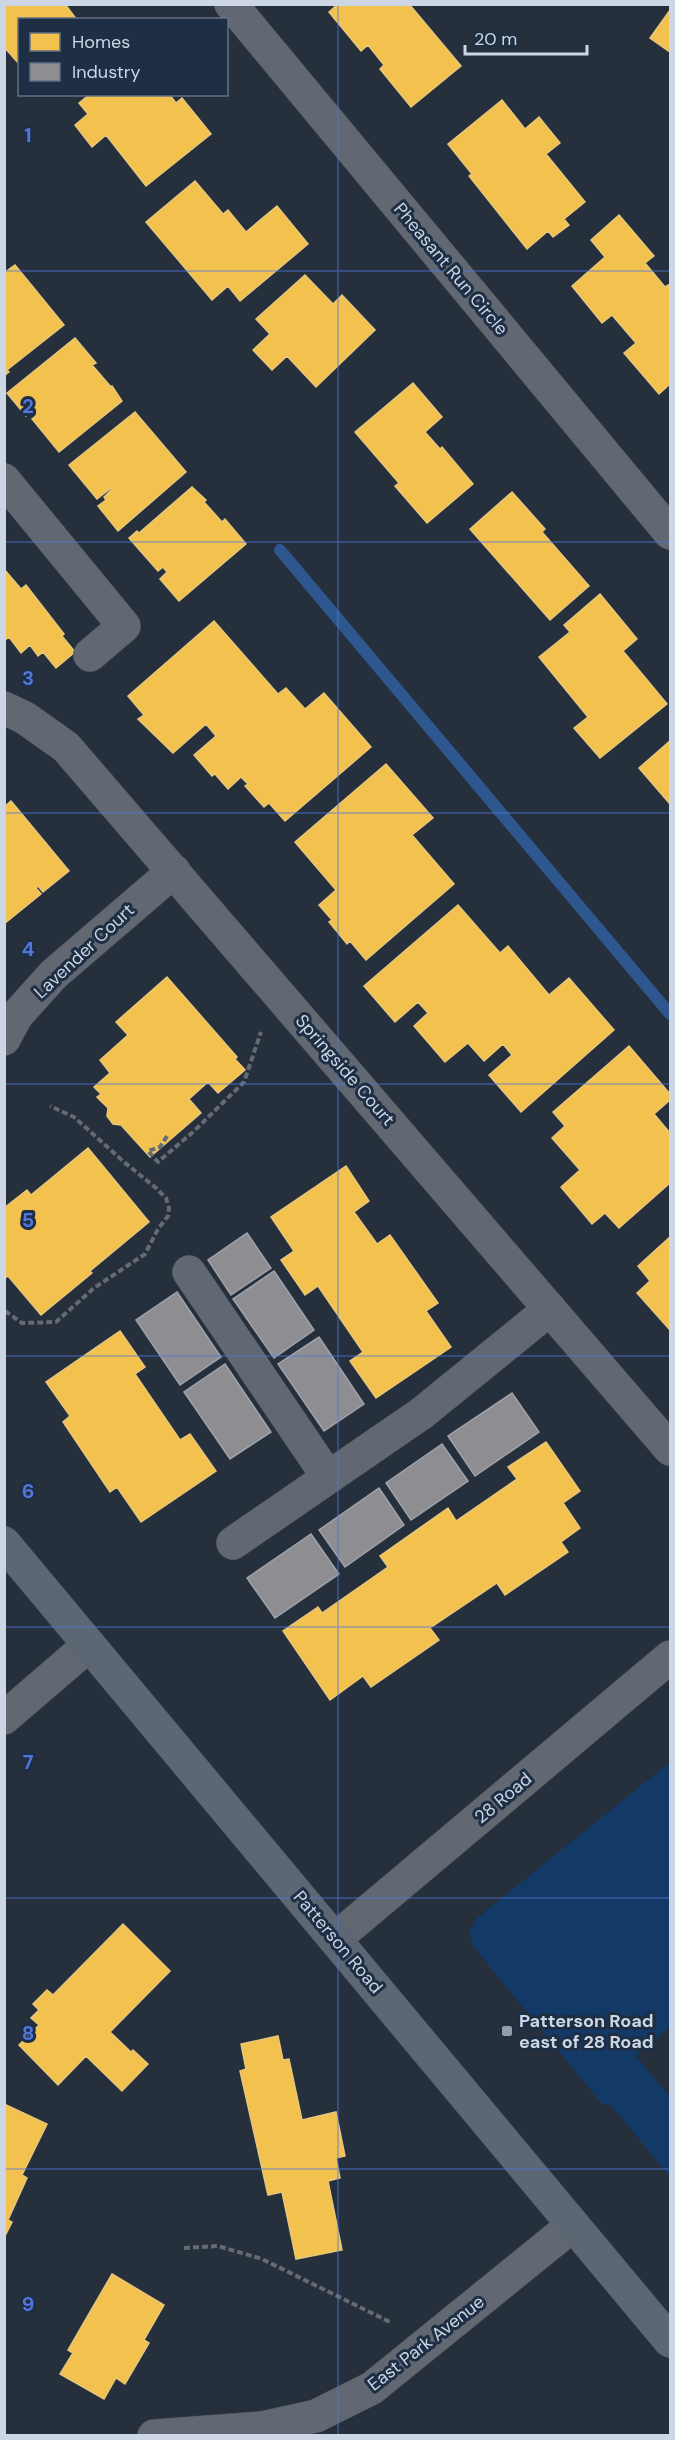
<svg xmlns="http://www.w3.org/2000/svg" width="675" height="2440" font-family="'DM Sans',sans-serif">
<rect width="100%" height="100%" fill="#262f3c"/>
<path fill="#133967" d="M670,1762V2027L636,2056L670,2097V2177L611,2105L601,2103L473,1946L469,1932L477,1918Z"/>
<path fill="#f2c14e" stroke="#e7c77b" stroke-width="1.5" d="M4,4H65L77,20H20V65L4,47Z
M338,4H409L461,66L411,107L380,69L384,65L368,45L361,51L329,12Z
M670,10V52L650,38Z
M90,94H169L176,103L182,98L211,134L146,186L106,135L92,147L75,125L88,114L79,103Z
M502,100L525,129L539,117L560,143L546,154L585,202L564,219L569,225L553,237L548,231L527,249L469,176L472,174L448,144Z
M195,181L223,214L228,210L246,232L277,206L308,244L240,301L228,286L212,300L146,222Z
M619,215L654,256L645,263L665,287L670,284V384L659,394L624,353L636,343L612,315L602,323L572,286L605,257L591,240Z
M15,265L64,325L7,370L9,372L4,376V273Z
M305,275L333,304L342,295L375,330L316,387L287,356L272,370L253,350L270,334L256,319Z
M75,338L96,363L92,365L111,387L112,386L122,401L59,452L32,419L36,416L32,411L26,416L7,393Z
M413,383L442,417L425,432L440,449L442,447L473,484L427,523L395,486L399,483L355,432Z
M135,412L186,472L118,531L98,506L106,500L104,497L112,489L111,488L97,499L69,465Z
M192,487L206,500L204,502L222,522L225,519L246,544L179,601L160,579L167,572L163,567L158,571L129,538L137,531L139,533Z
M512,492L545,529L542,532L589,586L550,620L470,529Z
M4,569L21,589L26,585L64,634L62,636L75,652L56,668L43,652L38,656L30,645L21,653L9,637L4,641Z
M600,594L637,639L623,651L667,704L600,758L574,728L588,717L539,657L570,632L564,625Z
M214,621L278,694L286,688L305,709L324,693L371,747L285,821L269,803L264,807L245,786L248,784L241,777L228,789L215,774L212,776L194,755L216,736L206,724L173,753L138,719L144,715L128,696Z
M670,741V804L639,768Z
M386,764L433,818L412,835L454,884L366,960L350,941L347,944L329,922L332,920L319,905L336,890L295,842Z
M11,801L69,871L43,892L38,886L36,888L41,894L4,924V807Z
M458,905L500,953L508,946L549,995L569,978L614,1030L521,1112L489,1075L512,1055L503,1044L484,1061L468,1043L445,1062L414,1026L428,1013L418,1002L395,1022L364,986Z
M167,977L237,1057L235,1059L245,1070L218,1093L208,1082L189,1099L201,1113L150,1157L121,1125L113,1124L107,1116L108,1108L97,1097L101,1094L94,1087L110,1073L100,1060L128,1035L116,1022Z
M629,1046L670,1094V1100L654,1114L670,1133V1183L619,1228L605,1213L592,1224L561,1187L580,1170L552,1138L565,1126L553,1112Z
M88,1148L149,1222L90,1271L92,1273L41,1315L8,1276L4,1279V1208L27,1190L31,1195Z
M346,1166L369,1201L354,1212L377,1244L390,1235L438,1303L426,1311L451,1347L376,1398L350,1361L363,1352L318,1286L305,1295L281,1260L294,1251L271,1217Z
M670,1237V1328L669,1329L637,1293L650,1281L638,1266Z
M120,1331L145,1367L135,1374L180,1440L190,1434L216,1471L141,1522L117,1487L110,1492L63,1422L70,1416L46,1382Z
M546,1442L580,1491L563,1503L580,1528L561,1542L568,1552L505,1595L497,1583L430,1628L439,1640L371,1687L363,1676L330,1700L283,1631L318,1607L322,1613L388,1567L380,1556L448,1508L456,1521L517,1479L508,1467Z
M123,1924L170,1971L110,2032L131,2052L133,2050L148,2064L122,2091L86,2056L58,2085L19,2045L39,2025L31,2018L39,2010L33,2004L47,1990L53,1995Z
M278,2036L283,2060L289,2059L302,2120L336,2112L345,2156L336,2158L340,2178L328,2181L342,2250L296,2259L282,2192L268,2195L240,2071L246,2069L241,2044Z
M4,2104L47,2124L22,2175L27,2178L8,2220L12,2222L4,2238Z
M112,2274L164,2305L144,2340L149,2343L125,2384L116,2378L104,2399L60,2374L73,2353L68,2350Z"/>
<path fill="#8d8d92" stroke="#a0a3ab" stroke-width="1.5" d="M247,1233L271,1268L231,1295L208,1260Z
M274,1271L314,1330L274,1358L233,1299Z
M177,1292L221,1357L180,1385L136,1320Z
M319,1337L364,1404L324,1431L278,1364Z
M225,1364L271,1432L230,1459L184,1392Z
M512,1393L539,1432L475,1476L448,1436Z
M442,1444L468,1481L411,1520L386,1483Z
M379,1488L404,1525L345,1567L319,1530Z
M311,1534L339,1574L275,1618L247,1578Z"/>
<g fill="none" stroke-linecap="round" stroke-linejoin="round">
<path stroke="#2e578f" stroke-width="12" d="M280,550L670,1014"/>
<defs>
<path id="minor" d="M231,4L670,533
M4,480L124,626L90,655
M4,708L25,718L66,747L670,1449
M4,1039L17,1015L54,974L174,871
M189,1272L328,1477
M233,1543L422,1413L550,1309
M4,1718L89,1645
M335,1939L670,1657
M154,2436L261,2428L316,2416L372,2388L573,2225"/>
<path id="major" d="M4,1543L670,2341"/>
</defs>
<use href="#minor" stroke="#424a55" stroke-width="34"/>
<use href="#major" stroke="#424a55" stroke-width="34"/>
<path stroke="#656b74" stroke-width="4" stroke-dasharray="6 3" stroke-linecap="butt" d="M167,1136L160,1147L148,1151L158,1162L193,1132L244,1082L261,1032
M5,1311L22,1323L56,1322L94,1288L145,1254L158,1229L168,1216L169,1208L166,1198L156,1188L124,1162L74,1117L50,1106
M184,2248L218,2246L262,2259L392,2323"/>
<use href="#minor" stroke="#626872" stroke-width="33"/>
<use href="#major" stroke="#5d6673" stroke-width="33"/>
</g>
<path fill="none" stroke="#5277dc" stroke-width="1.5" stroke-opacity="0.55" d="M338,4V2436M4,271H670M4,542H670M4,813H670M4,1084H670M4,1356H670M4,1627H670M4,1898H670M4,2169H670"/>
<rect fill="#929caa" stroke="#1e2e44" stroke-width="2" x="501" y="2025" width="12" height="12" rx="3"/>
<g text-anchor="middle" stroke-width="6" stroke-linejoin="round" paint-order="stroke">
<g font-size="18" fill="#ccd6e5" stroke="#1e2e44">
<text transform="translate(451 269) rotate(50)" y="6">Pheasant Run Circle</text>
<text transform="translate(84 951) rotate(-43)" y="6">Lavender Court</text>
<text transform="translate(345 1070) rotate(49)" y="6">Springside Court</text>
<text transform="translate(503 1798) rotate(-40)" y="6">28 Road</text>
<text transform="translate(338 1942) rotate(50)" y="6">Patterson Road</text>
<text transform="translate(426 2343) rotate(-38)" y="6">East Park Avenue</text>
</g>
<g font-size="18" font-weight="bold" fill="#ccd6e5" stroke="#1e2e44" text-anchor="start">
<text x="519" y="2027">Patterson Road<tspan x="519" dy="21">east of 28 Road</tspan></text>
</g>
</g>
<g font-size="20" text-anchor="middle" font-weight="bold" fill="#5277dc" stroke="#1e2e44" stroke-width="6" stroke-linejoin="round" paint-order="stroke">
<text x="28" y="142">1</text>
<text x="28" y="413">2</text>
<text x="28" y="685">3</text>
<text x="28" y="956">4</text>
<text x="28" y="1227">5</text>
<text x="28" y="1498">6</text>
<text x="28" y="1769">7</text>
<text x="28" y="2040">8</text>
<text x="28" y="2311">9</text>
</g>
<rect width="675" height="2440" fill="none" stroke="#ccd6e5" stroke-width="12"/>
<rect x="18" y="18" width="210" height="78" fill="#1e2e44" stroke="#647184" stroke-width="1.5"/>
<rect x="30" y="33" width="30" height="18" fill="#f2c14e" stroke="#647184" stroke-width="1.5"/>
<text x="72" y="48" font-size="18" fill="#ccd6e5">Homes</text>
<rect x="30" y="63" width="30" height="18" fill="#8d8d92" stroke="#647184" stroke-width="1.5"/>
<text x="72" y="78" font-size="18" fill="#ccd6e5">Industry</text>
<path d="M465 45v9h122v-9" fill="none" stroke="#ccd6e5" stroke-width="3"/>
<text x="474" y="45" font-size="18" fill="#ccd6e5" stroke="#1e2e44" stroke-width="4.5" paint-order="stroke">20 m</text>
</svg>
